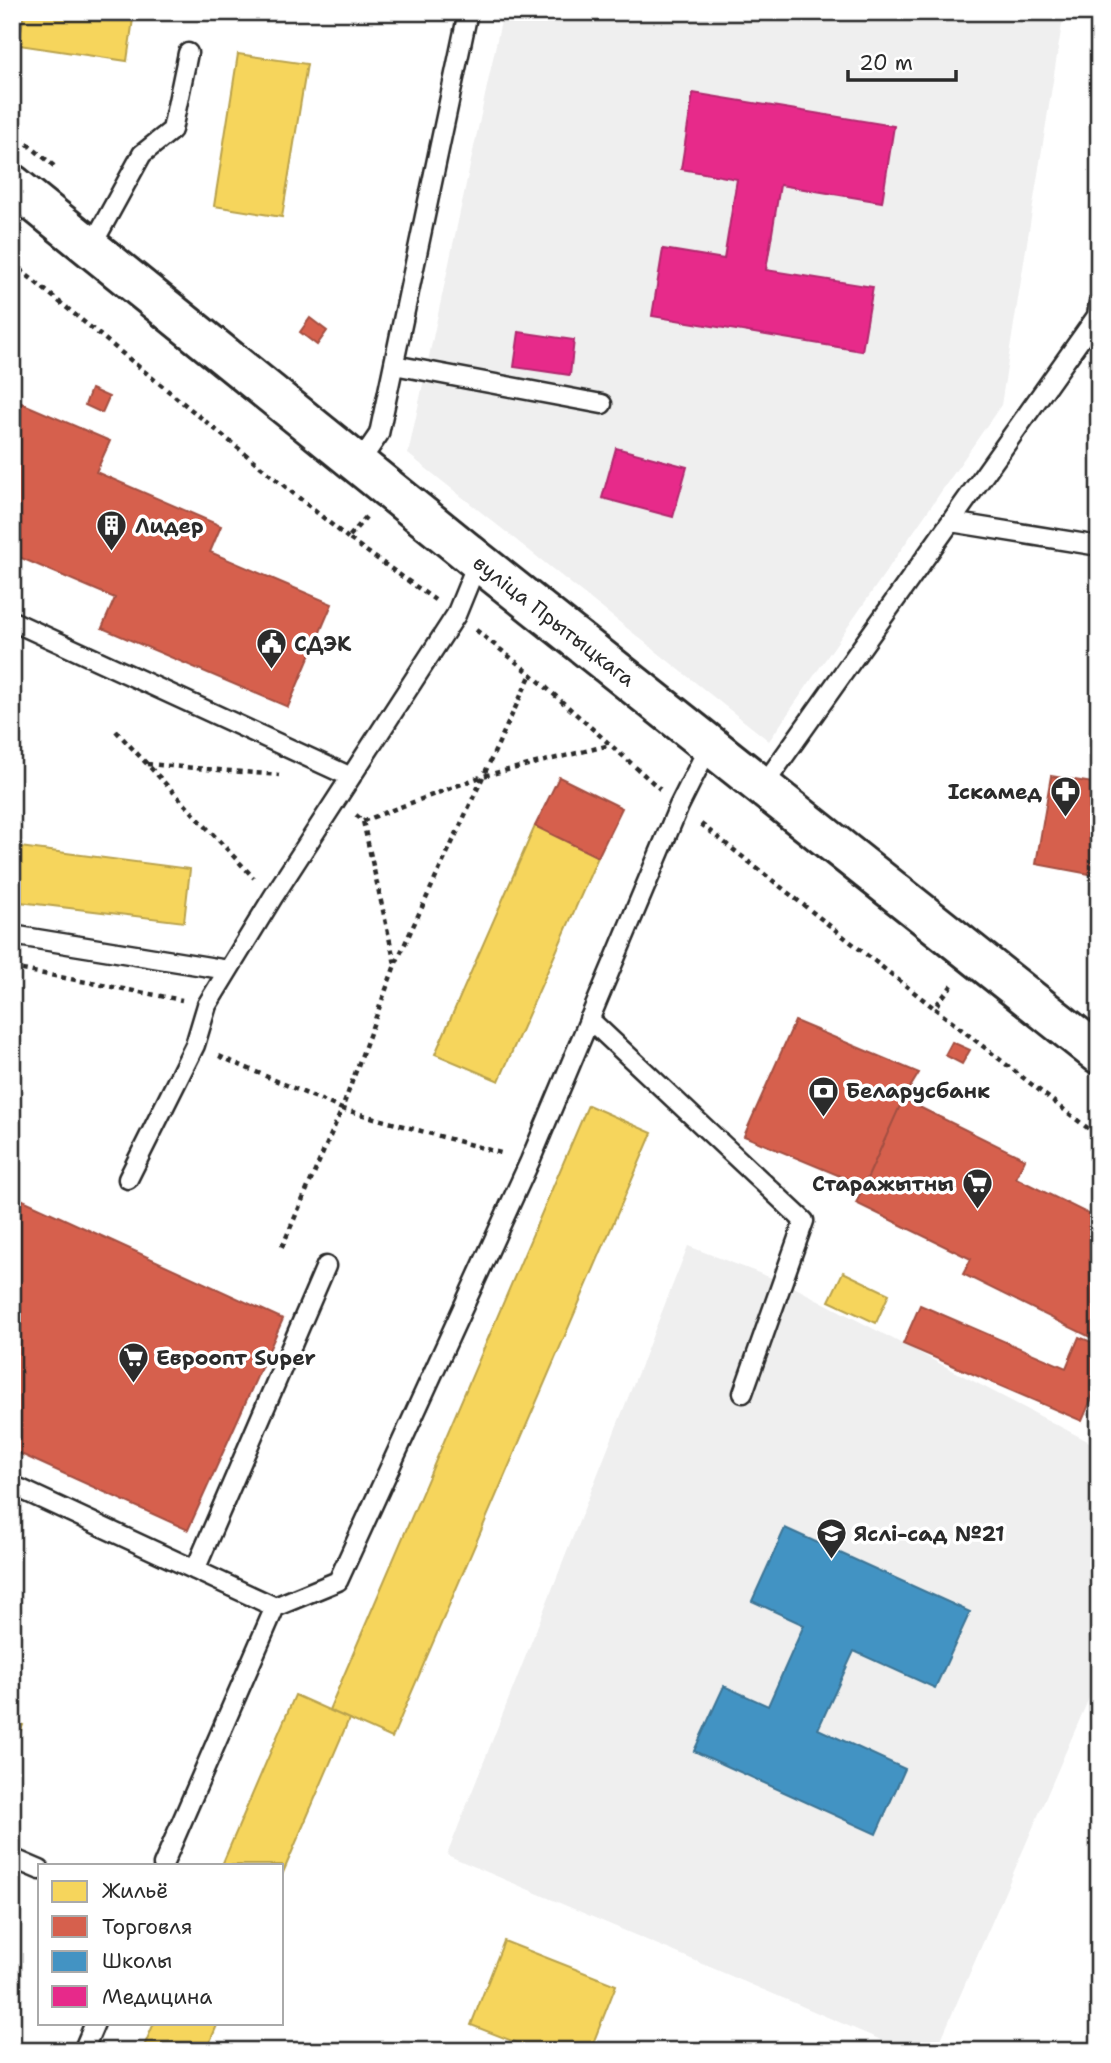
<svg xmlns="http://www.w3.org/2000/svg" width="1111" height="2063" font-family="'Shantell Sans',sans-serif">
<rect width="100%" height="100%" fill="#fff"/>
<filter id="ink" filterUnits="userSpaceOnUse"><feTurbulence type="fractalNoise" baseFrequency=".0143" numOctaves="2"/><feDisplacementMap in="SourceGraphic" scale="14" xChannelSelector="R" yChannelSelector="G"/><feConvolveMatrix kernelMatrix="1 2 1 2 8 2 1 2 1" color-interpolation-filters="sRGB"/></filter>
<g filter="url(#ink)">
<path fill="#efefef" d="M503,12H1064L1001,405L769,741L408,454Z
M688,1246L790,1285L1099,1447V1675L936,2051H907L447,1855Z"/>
<path fill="#f6d55c" stroke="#b9a24d" stroke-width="2" d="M24,12H134L127,61L19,45Z
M238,54L307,64L282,217L214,206Z
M535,826L598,857L499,1081L435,1054Z
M12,846L190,869L184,922L12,901Z
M588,1105L652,1133L392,1738L329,1710Z
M843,1272L889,1294L876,1323L829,1301Z
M295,1695L349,1719L282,1875V1865H222Z
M12,1720L23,1725L12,1750Z
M504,1941L616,1985L590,2051H538L471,2025Z
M154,2023H218L206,2051H142Z"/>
<path fill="#d6604d" stroke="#a35043" stroke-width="2" d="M310,318L327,331L317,345L300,332Z
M91,389L109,397L102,413L85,405Z
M12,399L110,441L96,472L221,526L210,552L332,604L288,707L102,628L115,598L12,554Z
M1051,776L1099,784V853L1095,875L1036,864Z
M559,777L622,808L598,857L535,826Z
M795,1021L919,1073L903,1099L864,1186L744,1136Z
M952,1042L970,1050L962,1064L945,1055Z
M903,1099L1025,1159L1016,1178L1099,1219V1318L1090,1337L963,1274L971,1259L856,1203Z
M12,1195L283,1319L188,1530L12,1450Z
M920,1305L1066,1368L1079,1337L1099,1345V1381L1082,1421L903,1344Z"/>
<path fill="#4393c3" stroke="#3c7495" stroke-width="2" d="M785,1528L970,1612L935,1688L854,1651L818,1729L905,1769L876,1834L694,1751L724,1686L768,1706L804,1625L752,1601Z"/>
<path fill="#e7298a" stroke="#af2a6e" stroke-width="2" d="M693,93L894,126L882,202L780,185L766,270L873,287L862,351L652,316L663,249L724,259L737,179L681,169Z
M519,332L574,340L570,375L514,367Z
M616,448L687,467L673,517L602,498Z"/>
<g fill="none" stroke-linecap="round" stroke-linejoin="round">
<defs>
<path id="lane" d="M91,247L142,154L172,130L188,53
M394,365L602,404
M359,463L379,434L468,12
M951,522L1099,546
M12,621L351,777
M763,786L1097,316L1099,302
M12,935L228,970
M589,1019L804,1221L743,1393
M128,1179L195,1045L207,1005L273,897L456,615L478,561
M12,1485L275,1607
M195,1570L326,1266
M12,1858L40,1870
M163,1865L275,1607L338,1581L530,1161L679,806L710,744
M83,2051L95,2023"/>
<path id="secondary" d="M12,184L478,561L1099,1054"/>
</defs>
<use href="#lane" stroke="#2b2b2b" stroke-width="23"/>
<use href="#secondary" stroke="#2b2b2b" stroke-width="44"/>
<path stroke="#2b2b2b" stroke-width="4.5" stroke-dasharray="5 5" stroke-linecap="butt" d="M12,131L54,166
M12,263L348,538
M366,517L348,538L435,600
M476,630L531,674L660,789
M116,731L254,878
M147,764L279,775
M356,815L363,821L395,964
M363,821L483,776L610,745
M701,824L934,1008
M12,968L182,1000
M952,985L934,1008L1099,1137
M219,1056L342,1109L395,965L531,674
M282,1247L342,1109L504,1154"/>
<use href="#lane" stroke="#fff" stroke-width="18"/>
<use href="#secondary" stroke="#fff" stroke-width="38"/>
</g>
</g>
<defs>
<symbol id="building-pin" viewBox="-11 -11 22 30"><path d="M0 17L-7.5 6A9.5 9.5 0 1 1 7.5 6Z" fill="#2b2b2b" stroke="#fff"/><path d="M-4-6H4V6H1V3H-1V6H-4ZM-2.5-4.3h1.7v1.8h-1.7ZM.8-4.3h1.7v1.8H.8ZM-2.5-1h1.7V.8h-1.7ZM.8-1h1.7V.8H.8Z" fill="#fff"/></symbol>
<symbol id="civic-pin" viewBox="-11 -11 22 30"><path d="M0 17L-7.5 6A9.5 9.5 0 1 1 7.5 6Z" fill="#2b2b2b" stroke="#fff"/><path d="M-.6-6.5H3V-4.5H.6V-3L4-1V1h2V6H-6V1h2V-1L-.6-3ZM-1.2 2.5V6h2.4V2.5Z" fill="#fff"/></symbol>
<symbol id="pharmacy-pin" viewBox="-11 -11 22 30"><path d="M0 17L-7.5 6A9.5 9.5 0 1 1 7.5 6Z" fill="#2b2b2b" stroke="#fff"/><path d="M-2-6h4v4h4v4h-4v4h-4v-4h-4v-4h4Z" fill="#fff"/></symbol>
<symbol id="bank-pin" viewBox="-11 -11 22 30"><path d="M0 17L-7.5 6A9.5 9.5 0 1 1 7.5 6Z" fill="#2b2b2b" stroke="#fff"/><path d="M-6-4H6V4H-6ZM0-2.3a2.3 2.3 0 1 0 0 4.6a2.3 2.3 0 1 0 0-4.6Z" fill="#fff"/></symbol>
<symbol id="supermarket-pin" viewBox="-11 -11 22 30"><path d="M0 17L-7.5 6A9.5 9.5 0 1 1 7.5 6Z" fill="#2b2b2b" stroke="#fff"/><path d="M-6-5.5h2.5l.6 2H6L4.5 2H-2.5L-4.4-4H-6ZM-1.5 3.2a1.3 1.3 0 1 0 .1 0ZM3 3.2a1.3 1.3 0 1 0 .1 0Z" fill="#fff"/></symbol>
<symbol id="school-pin" viewBox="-11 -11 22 30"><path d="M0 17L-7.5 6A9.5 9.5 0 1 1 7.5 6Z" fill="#2b2b2b" stroke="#fff"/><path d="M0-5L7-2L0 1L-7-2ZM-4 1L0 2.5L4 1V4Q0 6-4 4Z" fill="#fff"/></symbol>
</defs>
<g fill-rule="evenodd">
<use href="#building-pin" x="94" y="508" width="35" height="47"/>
<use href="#civic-pin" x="254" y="626" width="35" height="47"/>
<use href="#pharmacy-pin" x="1048" y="774" width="35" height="47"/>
<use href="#bank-pin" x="806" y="1074" width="35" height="47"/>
<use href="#supermarket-pin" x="960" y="1166" width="35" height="47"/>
<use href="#supermarket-pin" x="116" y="1340" width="35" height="47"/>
<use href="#school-pin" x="814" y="1516" width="35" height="47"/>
</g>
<g text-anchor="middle" stroke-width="7" stroke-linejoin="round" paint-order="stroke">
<g font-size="21" font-weight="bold" fill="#2b2b2b" stroke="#fff" text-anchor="start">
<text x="135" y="533">Лидер</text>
<text x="294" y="651">СДЭК</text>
<text x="1042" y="799" text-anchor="end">Іскамед</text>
<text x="846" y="1098">Беларусбанк</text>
<text x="954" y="1191" text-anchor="end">Старажытны</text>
<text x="156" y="1365">Евроопт Super</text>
<text x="854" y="1541">Яслі-сад №21</text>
</g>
<g font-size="21" fill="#2b2b2b" stroke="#fff">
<text transform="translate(554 621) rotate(38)" y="7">вуліца Прытыцкага</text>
</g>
</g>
<rect width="1111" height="2063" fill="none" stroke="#fff" stroke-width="42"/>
<rect x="21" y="21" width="1069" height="2021" fill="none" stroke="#2b2b2b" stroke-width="2.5" filter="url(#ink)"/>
<rect x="38" y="1864" width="245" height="161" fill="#ffffff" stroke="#aaaaaa" stroke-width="2"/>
<rect x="52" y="1881" width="35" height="21" fill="#f6d55c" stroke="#aaaaaa" stroke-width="2"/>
<text x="102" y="1898" font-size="21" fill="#2b2b2b">Жильё</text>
<rect x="52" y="1916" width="35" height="21" fill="#d6604d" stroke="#aaaaaa" stroke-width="2"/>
<text x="102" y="1934" font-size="21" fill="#2b2b2b">Торговля</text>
<rect x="52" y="1951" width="35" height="21" fill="#4393c3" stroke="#aaaaaa" stroke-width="2"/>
<text x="102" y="1968" font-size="21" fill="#2b2b2b">Школы</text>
<rect x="52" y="1986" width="35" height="21" fill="#e7298a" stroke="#aaaaaa" stroke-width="2"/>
<text x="102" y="2004" font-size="21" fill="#2b2b2b">Медицина</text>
<path d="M848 70v10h108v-10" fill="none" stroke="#2b2b2b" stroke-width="3.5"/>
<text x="859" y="70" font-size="21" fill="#2b2b2b" stroke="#ffffff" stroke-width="5" paint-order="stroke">20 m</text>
</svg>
